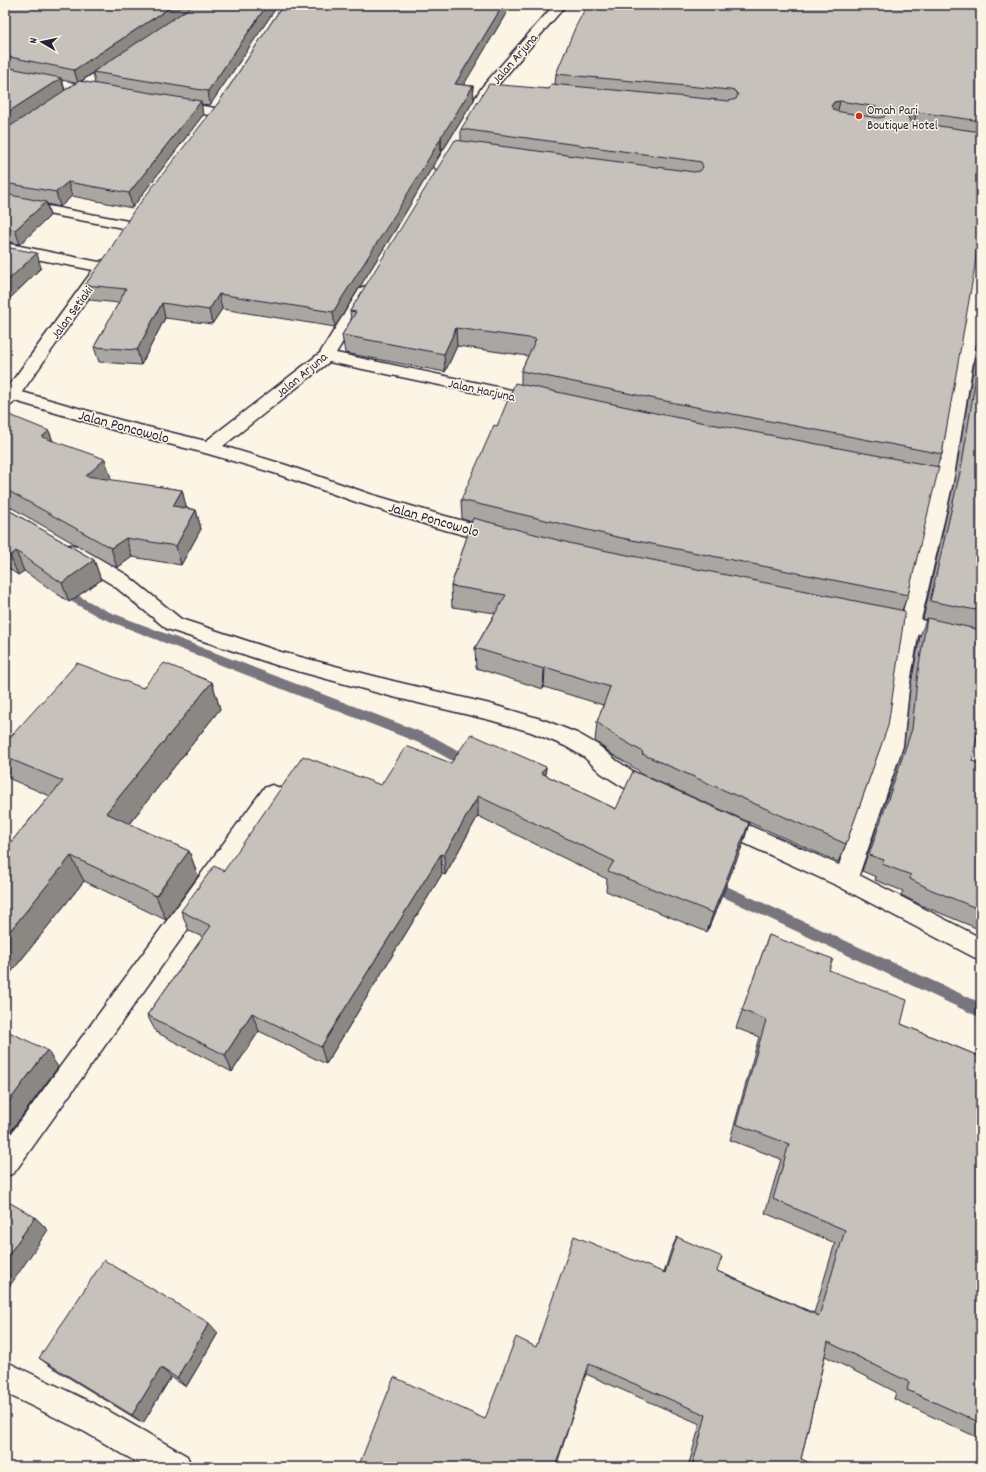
<svg xmlns="http://www.w3.org/2000/svg" width="986" height="1472" font-family="Dekko,sans-serif">
<rect width="100%" height="100%" fill="#fcf5e5"/>
<filter id="ink" filterUnits="userSpaceOnUse"><feTurbulence type="fractalNoise" baseFrequency=".025" numOctaves="2"/><feDisplacementMap in="SourceGraphic" scale="8" xChannelSelector="R" yChannelSelector="G"/><feConvolveMatrix kernelMatrix="1 2 1 2 8 2 1 2 1" color-interpolation-filters="sRGB"/></filter>
<g filter="url(#ink)">
<g fill="none" stroke-linecap="round" stroke-linejoin="round">
<path fill="#78757e" fill-rule="evenodd" d="M60,586L107,611L434,737L475,760L477,764L475,768L470,769L465,768L424,745L99,617L56,593L54,590L56,587Z
M709,878L981,1003V1018L704,888L702,884L704,880Z"/>
<defs>
<path id="lane" d="M5,198L128,221L133,222L135,225L133,228L128,229L5,206Z
M71,545L78,546L127,575L181,619L281,652L393,681L490,704L544,720L579,734L598,745L617,761L639,775L662,786L665,792L662,798L654,801L623,787L601,773L584,757L565,746L531,732L490,720L393,697L279,666L167,629L113,585L64,556L62,551L64,546Z
M910,618L917,620L920,625L909,689L903,746L859,875L981,938V961L838,886L713,829L710,822L713,815L721,813L839,865L881,746L889,689L900,625L903,620Z
M272,785L280,788L283,794L280,800L14,1173L5,1177V1142L264,788Z"/>
<path id="street" d="M554,5H566L492,92L446,169L441,170L436,169L434,166L482,87Z
M119,59L123,60L125,63L123,66L69,102H59L57,99L59,96L115,60Z
M173,101L215,108L220,109L222,112L220,115L215,116L168,108L166,105L168,102Z
M5,243L99,262L104,260L109,262L112,265L22,392L127,422L206,441L320,353L360,288L366,286L372,288L374,291L336,353L540,396L546,397L549,401L546,405L540,406L329,362L223,446L286,465L370,494L445,516L505,532L508,537L505,542L498,544L434,527L356,502L274,473L205,453L117,431L15,401L11,405L5,406V391L93,270L5,253Z
M981,244V314L953,482L921,620L981,633V649L874,624L867,622L864,617L867,612L874,610L902,616L934,486L901,479L898,475L901,471L907,469L936,474L970,285L973,249L976,246Z
M5,1361L107,1410L187,1456L192,1467H145L85,1432L5,1393Z"/>
</defs>
<use href="#lane" stroke="#22223b" stroke-width="3"/>
<use href="#street" stroke="#22223b" stroke-width="3"/>
<use href="#lane" fill="#fcf5e5" fill-rule="evenodd"/>
<use href="#street" fill="#fcf5e5" fill-rule="evenodd"/>
</g>
<path fill="#aaa6a1" stroke="#22223b" fill-rule="evenodd" d="M5,5H278L210,105L201,104L203,115L132,208L72,196L60,207L47,204L50,216L20,244L7,242L9,248L41,268L5,303ZM93,73L95,84L81,81ZM62,80L75,83L65,90Z
M283,5H511L463,85L473,86L474,100L445,147L441,150V152L397,227L335,327L222,309L212,324L165,318L141,365L99,362L94,347L119,303L90,300L85,285L219,102Z
M587,5H981V243L976,244L942,454L937,467L908,595L902,610L846,844L838,862L639,773V771L612,754L595,741L597,722L603,705L544,687L543,689L476,668L475,648L495,613L452,607L451,586L472,522L462,519L461,500L497,426L521,385V371L528,356L457,346L445,372L345,353L342,335L351,320L350,311L461,141V129L549,89L555,84L556,74Z
M981,323V718L972,761L981,764V930L923,906L901,895L903,891L875,880L876,877L862,871L904,746L910,689L920,636L926,620L923,619L954,482Z
M5,420L49,431L53,441L111,478L109,480L182,490L186,508L196,510L201,529L181,565L132,557L117,568L12,508L5,506Z
M5,508L94,560L101,580L69,602L24,571L18,575L5,566Z
M212,682L220,709L129,824L189,851L198,876L166,920L84,881L9,975L5,973V849L50,796L10,779L5,770V743L143,688Z
M451,763L546,767L545,775L616,809L749,823L743,844L707,932L606,891L607,879L478,816L445,875L442,874L326,1064L259,1031L232,1072L156,1032L147,1015L203,937L189,931L181,911L224,871Z
M769,935L829,970L901,1024L981,1057V1439L894,1399L896,1392L825,1356L801,1459L818,1467H688L700,1424L586,1374L556,1467H360L359,1465L485,1419L536,1347L664,1273L671,1250L677,1237L717,1271L814,1313L835,1243L765,1213L781,1159L730,1140L759,1037L736,1028Z
M218,1333L186,1387L171,1377L143,1423L53,1368L39,1358Z"/>
<path fill="#8b8783" stroke="#22223b" d="M174,5H196L93,72V73L78,83L74,70Z
M267,5H278L210,105L208,91Z
M503,5H511L456,98L455,84Z
M61,78L65,92L5,131V114Z
M473,86L474,100L445,147L441,150V136Z
M201,101L203,115L132,208L129,193Z
M840,101L836,119L831,106L834,102Z
M917,112L912,130L908,118L911,113Z
M441,138V152L397,227L335,327L333,312Z
M68,182L72,196L60,207L56,192Z
M46,202L50,216L20,244L15,230Z
M981,227V243L975,245L978,231Z
M7,241L12,256L5,257V243Z
M37,253L41,268L5,303V283Z
M219,294L222,309L212,324L209,310Z
M162,303L165,318L141,365L137,350Z
M456,328L457,346L445,372L444,354Z
M49,431L56,450L42,437Z
M105,459L111,478L92,496L86,476Z
M182,490L187,510L173,506Z
M196,510L201,529L181,565L176,546Z
M126,538L132,557L117,568L111,548Z
M16,551L24,571L18,575L10,556Z
M94,560L101,580L69,602L62,583Z
M545,667L544,687L543,689L544,669Z
M212,682L220,709L117,839L106,813Z
M546,767L544,788L541,773Z
M478,796V816L445,875L444,855Z
M749,823L743,844L707,932L713,913Z
M189,851L198,876L166,920L156,896Z
M441,854L442,874L326,1064L321,1047Z
M71,856L84,881L9,975L5,969V937Z
M252,1013L259,1031L232,1072L225,1055Z
M47,1050L58,1067L5,1139V1107Z
M35,1217L48,1230L5,1293V1260Z
M209,1323L218,1333L186,1387L177,1378Z
M161,1368L171,1377L143,1423L132,1415Z"/>
<path fill="#c6c1bb" stroke="#22223b" fill-rule="evenodd" d="M5,5H174L74,70L5,56Z
M194,5H267L208,91L93,72Z
M283,5H503L455,84L473,86L444,133L441,136V138L396,213L333,312L219,294L209,310L162,303L137,350L94,347L126,289L85,285L108,253L133,212L219,102Z
M587,5H711L719,6L723,5H981V121L917,112L911,113L908,118L911,122L981,132V227L978,231L975,266L942,454L675,403L521,371L536,339L456,328L444,354L342,335L356,312L350,311L455,140L694,172L700,171L703,167L701,162L695,161L461,129L489,84L549,89L551,84L729,101L736,99L738,95L735,91L730,90L556,74L575,28ZM840,101L884,108L887,112L884,117L878,118L835,111L831,106L834,102Z
M5,67L61,78L5,114Z
M79,81L201,101L129,193L68,182L56,192L5,183V129H6Z
M5,194L46,202L15,230L5,228Z
M5,247L37,253L5,283Z
M981,345V611L930,601L962,464Z
M515,383L674,417L939,467L908,595L617,537L461,500L494,425L497,426Z
M10,415L49,431L42,437L105,459L86,476L182,490L173,506L196,510L176,546L126,538L111,548L5,489V420Z
M5,508L94,560L62,583L16,551L10,556L5,553Z
M473,518L573,544L905,611L888,726L846,844L642,754L643,752L614,735L597,722L610,687L545,667L544,669L475,648L506,595L451,586Z
M927,618L981,630V718L972,761L981,764V910L932,890L910,879L911,875L882,864L884,860L869,855L912,729L918,671Z
M77,663L143,688L164,663L212,682L106,813L189,851L156,896L71,856L5,937V849L63,781L5,757V743Z
M471,734L546,767L541,773L616,809L633,771L749,823L713,913L608,871L614,861L478,796L444,855L441,854L321,1047L252,1013L225,1055L147,1015L211,926L181,911L214,866L224,871L303,756L381,785L406,746L451,763Z
M769,935L833,959L829,970L907,1000L901,1024L981,1057V1423L907,1390L909,1382L828,1342L801,1459L818,1467H692L706,1415L589,1364L555,1467H362L359,1465L394,1377L485,1419L516,1337L536,1347L574,1236L665,1273L677,1237L722,1257L717,1271L819,1316L845,1230L773,1199L789,1144L736,1124L766,1020L742,1010Z
M5,1030L47,1050L5,1107Z
M5,1200L35,1217L5,1260Z
M104,1260L209,1323L177,1378L161,1368L132,1415L39,1358Z"/>
</g>
<circle fill="#c8321e" stroke="#fcf5e5" stroke-width="1.5" cx="859" cy="116" r="4"/>
<g text-anchor="middle" stroke-width="3" stroke-linejoin="round" paint-order="stroke">
<g font-size="13" fill="#22223b" stroke="#fcf5e5">
<text transform="translate(514 58) rotate(-49)" y="5">Jalan Arjuna</text>
<text transform="translate(71 312) rotate(-54)" y="5">Jalan Setiaki</text>
<text transform="translate(301 374) rotate(-40)" y="5">Jalan Arjuna</text>
<text transform="translate(482 389) rotate(12)" y="5">Jalan Harjuna</text>
</g>
<g font-size="13" fill="#22223b" stroke="#fcf5e5" text-anchor="start">
<text x="867" y="114">Omah Pari<tspan x="867" dy="15">Boutique Hotel</tspan></text>
</g>
<g font-size="15" fill="#22223b" stroke="#fcf5e5">
<text transform="translate(124 426) rotate(15)" y="5">Jalan Poncowolo</text>
<text transform="translate(434 519) rotate(16)" y="5">Jalan Poncowolo</text>
</g>
</g>
<rect width="986" height="1472" fill="none" stroke="#fcf5e5" stroke-width="20"/>
<rect x="10" y="10" width="966" height="1452" fill="none" stroke="#22223b" stroke-width="1.5" filter="url(#ink)"/>
<g transform="translate(42 42) rotate(279)" stroke="#fcf5e5" stroke-width="3" paint-order="stroke">
<path d="M0-3L7 15L0 10L-7 15Z" fill="#22223b"/>
<text y="-6" font-size="11" font-weight="bold" text-anchor="middle" fill="#22223b">N</text>
</g>
</svg>
